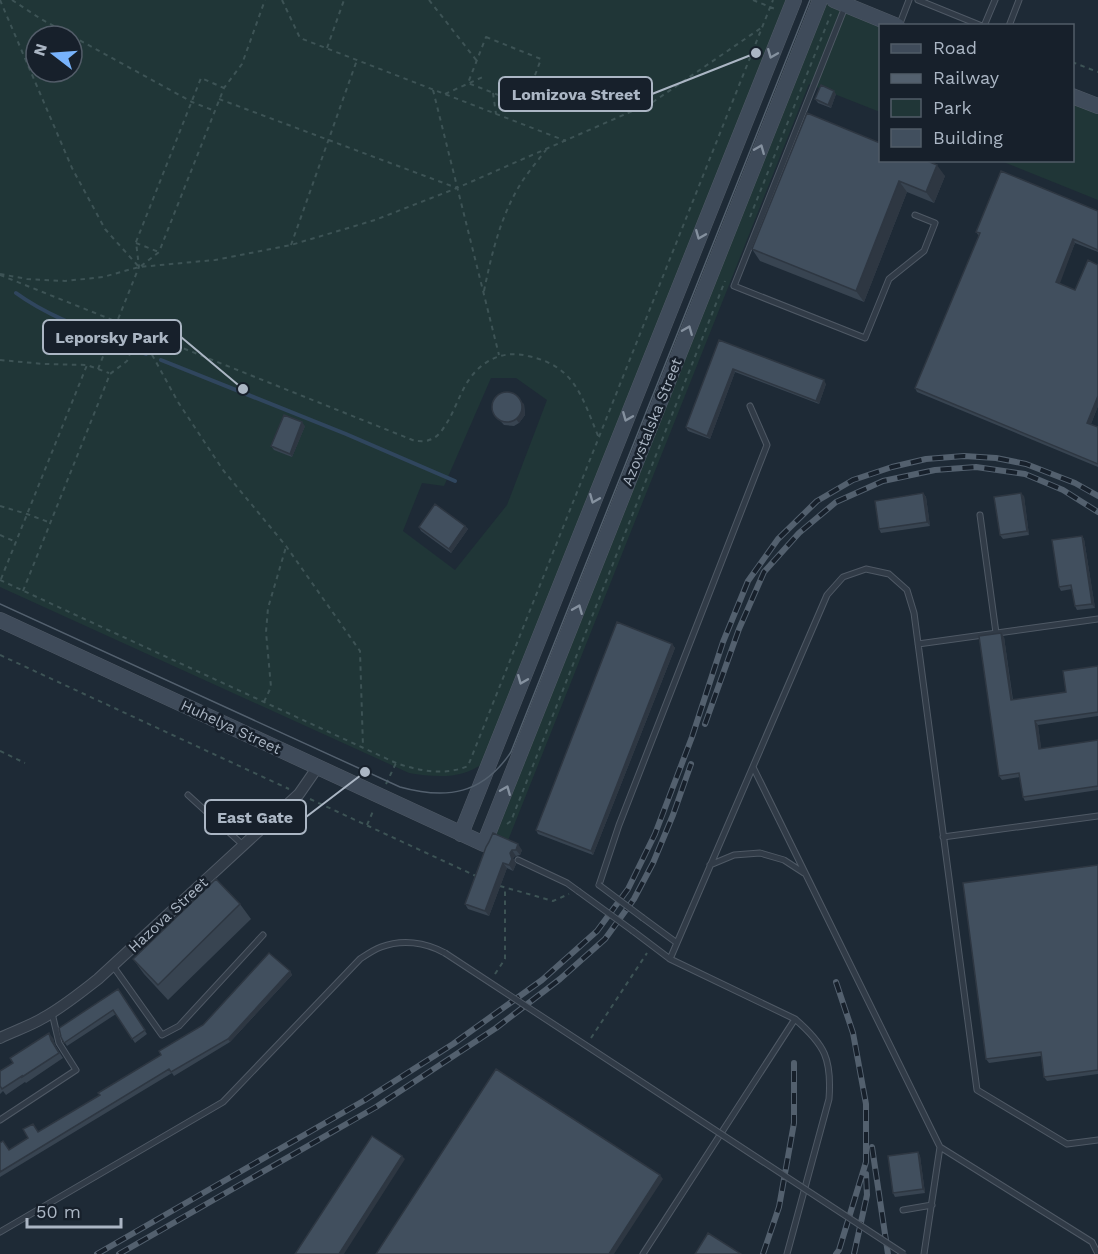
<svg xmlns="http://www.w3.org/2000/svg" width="1098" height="1254" font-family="'Work Sans',sans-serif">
<rect width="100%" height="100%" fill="#1e2a36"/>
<path fill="#203637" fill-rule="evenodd" d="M0,0H786L483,763C462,780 434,777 409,773L0,587ZM36,36H72V72H36ZM491,378H516L547,400L507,505L455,570L403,531L422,483L444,486Z
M826,3L883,25L880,26V112L809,84L507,843L495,837Z
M1073,102L1098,113V200L1001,161L1072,160Z"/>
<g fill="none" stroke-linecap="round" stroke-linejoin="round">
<path stroke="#30465e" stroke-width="4" d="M16,293C53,320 104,336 146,354
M161,360L346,434L455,481"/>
<defs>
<path id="lane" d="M918,0L982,26
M845,7L734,286L865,338L889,279L924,251L935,223L915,215
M899,26L909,0
M984,26L995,0
M1009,26L1019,0
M980,515L996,633
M918,644L1098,619
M753,767L940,1147L1092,1242L1098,1254
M188,795L243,845
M943,837L1098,816
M518,860L567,883L578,891
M710,865L734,855L760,853L784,860L804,873
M599,885L619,825L767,445L750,406
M643,918L677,943
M633,931L670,959L795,1019C825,1045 832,1059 829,1099L787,1254
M670,959L827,595L843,577L866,569L889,574L907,590L914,613L977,1090L1067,1144L1098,1140
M113,966L162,1035L179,1026L263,935
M0,1120L76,1070L59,1043L52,1013
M903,1210L932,1205
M0,1232L223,1102L360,959C366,955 373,950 381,947C402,939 425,942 445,953
M643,1254L795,1019
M924,1254L940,1147"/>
<path id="street" d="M0,1038C14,1031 30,1026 43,1018C63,1007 80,993 98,979L299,794L317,768"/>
<path id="secondary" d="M834,0L897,26
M1072,96L1098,106
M0,620L484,844L820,0
M461,834L794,0"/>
</defs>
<use href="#lane" stroke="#4f5965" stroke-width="7"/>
<use href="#street" stroke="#4f5965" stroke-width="12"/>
<use href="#secondary" stroke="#4f5965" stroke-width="16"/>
<path stroke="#3d5355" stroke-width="2" stroke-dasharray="4.5 4.5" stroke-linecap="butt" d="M0,0L72,168L105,229L139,267
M12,0L41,19L72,36
M282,0L300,38L566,141
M429,0L477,61
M753,0L775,9
M72,36L192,102L215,111
M486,37L541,59L524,105L468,83Z
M327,48L344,0
M1072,62L1098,72
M433,90L499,355
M493,93L496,114
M445,94L485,76
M219,99L457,188
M750,217L831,14
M136,243L159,252
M291,245L357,60
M141,266L159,252L224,88L242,64L265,0
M0,274L27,279L65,281L103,277L139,267L215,260L291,245L375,220L457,188L653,102L761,28
M0,275L415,441C419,441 425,442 429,440C438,438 443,429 448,421C454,411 458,399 464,388C477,363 500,349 528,356C576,366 582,398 599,438
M484,291C492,252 501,214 523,180C530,170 538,160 546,150
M139,331L178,402L223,470L286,546L360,651L363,747
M0,360L44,364L87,365L109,373
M98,369L139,267L136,242L201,78L224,88
M0,506L27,514L51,523
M0,535L16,542
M1,579L87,365
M0,580L396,763C419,771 445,776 468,766L773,0
M23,591L110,374L127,361L139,331
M0,655L289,789
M264,702L271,687L266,632L268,608L286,547
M0,751L25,763
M386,784L396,763
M310,799L476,876
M507,824L511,821L725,281
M367,825L374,809
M500,886L553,901L569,894
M495,974L505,959V887
M591,1038L647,953"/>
<use href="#lane" stroke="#313b47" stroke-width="5"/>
<use href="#street" stroke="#313b47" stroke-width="10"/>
<use href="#secondary" stroke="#3f4b5a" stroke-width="15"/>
<path stroke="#53606e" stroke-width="1.5" d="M0,604L400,787C447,800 483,794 511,752L810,0"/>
<defs>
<path id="rail" d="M705,724L739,629L764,572L799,533L836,502L883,481L935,470L976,467L1025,474L1063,490L1098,512
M836,982L853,1033L866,1104V1162L839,1250L836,1254
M872,1147L888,1254
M97,1254L365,1100L453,1044L542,980L597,931L628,889L655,834L692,737L723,642L748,581L778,539L817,501L853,480L892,467L926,459L964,456L996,458L1026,464L1075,483L1098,496
M119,1254L376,1107L496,1028L560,979L605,939L634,899L653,863L673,815L691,764
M763,1254L779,1207L794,1123V1063
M854,1254L867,1195L866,1174"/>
</defs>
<use href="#rail" stroke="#53606e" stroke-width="6"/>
<use href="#rail" stroke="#17202b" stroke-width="4" stroke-dasharray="11" stroke-linecap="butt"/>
<defs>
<path id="lane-bridge" d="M599,885L643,918
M578,891L633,931
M445,953L904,1254"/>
</defs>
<use href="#lane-bridge" stroke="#4f5965" stroke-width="7" stroke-linecap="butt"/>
<use href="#lane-bridge" stroke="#313b47" stroke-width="5"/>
</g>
<path fill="#384451" d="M836,94L831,108L818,103L815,99Z
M807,113L945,176L934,203L907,192L864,302L760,261L752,249Z
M1098,211V252L1075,243L1059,283L1075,290L1098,265V406L1091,424L1098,427V467L917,392L915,388L979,236L976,232Z
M719,340L826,384L819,404L735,372L710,439L688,431L686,427Z
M524,404L525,415L519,423L514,426L504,425L493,413Z
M305,426L292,457L274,450L271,446Z
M923,493L926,497L930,526L881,533L879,529Z
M1024,496L1029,535L1003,539L1000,535Z
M465,526L468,529L451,553L421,531L419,527Z
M1082,536L1084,539L1095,608L1077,610L1075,606L1072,589L1061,591L1059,587Z
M1004,637L1013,700L1066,692L1098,666V716L1038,725L1041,749L1098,740V790L1025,801L1023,797L1020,777L1002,780L999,776Z
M672,644L675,648L593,855L538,834L536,830Z
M489,842L522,850L520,855L516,856L513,858L516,864L513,871L507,868L489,916L468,909L465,904Z
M1098,865V1074L1047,1081L1044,1077L1041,1056L989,1063L986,1059Z
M240,904L251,919L168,1000L144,974L133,959Z
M290,971L292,975L230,1042L174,1076L172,1073L0,1177V1143L9,1150L100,1095L161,1055L203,1025Z
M118,989L147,1034L135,1043L116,1014L67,1046L61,1037Z
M53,1038L55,1045L63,1058L26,1083L25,1082L6,1095L3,1091L0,1094V1071Z
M918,1152L920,1156L925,1193L895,1197L893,1193Z"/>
<path fill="#2e3742" d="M834,91L836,94L831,108L828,105Z
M937,165L945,176L934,203L926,192Z
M899,181L907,192L864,302L856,291Z
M1073,239L1075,243L1059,286L1056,282Z
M733,369L735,372L710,439L707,436Z
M824,380L826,384L819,404L816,401Z
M1098,396V406L1090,426L1087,423Z
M521,401L524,404L525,415L519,423L516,419Z
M302,422L305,426L292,457L290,454Z
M923,493L926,497L930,526L927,522Z
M1021,493L1024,496L1029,535L1027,531Z
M465,526L468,529L451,553L449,549Z
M1082,536L1084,539L1095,608L1092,604Z
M1001,633L1004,637L1013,704L1011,700Z
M672,644L675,648L593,855L591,851Z
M1035,721L1038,725L1042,753L1039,749Z
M518,844L522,850L520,855L516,850Z
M512,850L516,856L513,858L516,864L513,871L509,865L510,853Z
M503,863L507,868L489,916L485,911Z
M290,971L292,975L230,1042L228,1039Z
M49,1033L53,1038L55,1045L63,1058L51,1040Z
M918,1152L920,1156L925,1193L923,1189Z
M402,1156L405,1159L344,1254H339Z
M660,1175L663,1179L614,1254H609Z"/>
<path fill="#414f5e" stroke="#2e3742" stroke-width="1.5" d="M821,85L834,91L828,105L815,99Z
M807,113L880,143V160H925L937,165L926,192L899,181L856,291L752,249Z
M1001,171L1098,211V250L1073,239L1056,282L1075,290L1088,260L1098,265V396L1087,423L1098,427V464L915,388L980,233L976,232Z
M719,340L824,380L816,401L733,369L707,436L686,427Z
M492 407a15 15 0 1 1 30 0a15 15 0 1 1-30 0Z
M284,415L302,422L290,454L271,446Z
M923,493L927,522L879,529L875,501Z
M1021,493L1027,531L1000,535L994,497Z
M435,504L465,526L449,549L419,527Z
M1082,536L1092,604L1075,606L1071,585L1059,587L1052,540Z
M617,622L672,644L591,851L536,830Z
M1001,633L1011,700L1066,692L1063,671L1098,666V712L1035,721L1039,749L1098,740V786L1023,797L1019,773L999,776L979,636Z
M493,833L518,844L516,850H512L510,853L512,859L509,865L503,863L485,911L465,904L486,847L489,842Z
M1098,865V1070L1044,1077L1041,1052L986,1059L963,883Z
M216,879L240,904L158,985L133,959Z
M269,953L290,971L228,1039L171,1072L169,1069L0,1172V1143L3,1141L9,1150L28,1138L23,1129L33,1124L38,1132L100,1095L98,1093L161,1055L159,1051L203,1025Z
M118,989L145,1030L132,1039L113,1010L64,1043L61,1037L59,1028Z
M49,1033L51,1040L59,1053L22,1077V1076L2,1089L0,1086V1071L13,1063L10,1058Z
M496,1069L660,1175L609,1254H376Z
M372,1136L402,1156L339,1254H295Z
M918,1152L923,1189L893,1193L888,1156Z
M708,1233L741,1254H695Z"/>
<defs><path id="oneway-chevron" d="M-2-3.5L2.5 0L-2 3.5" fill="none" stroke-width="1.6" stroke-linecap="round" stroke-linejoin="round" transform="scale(1.5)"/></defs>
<g stroke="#85919f">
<use href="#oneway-chevron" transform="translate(772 54) rotate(112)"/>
<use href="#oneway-chevron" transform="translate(760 149) rotate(-68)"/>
<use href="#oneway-chevron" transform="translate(700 235) rotate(112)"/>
<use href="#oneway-chevron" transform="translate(688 330) rotate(-68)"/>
<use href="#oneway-chevron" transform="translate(627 417) rotate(112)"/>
<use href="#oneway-chevron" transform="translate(594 499) rotate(112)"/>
<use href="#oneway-chevron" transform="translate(578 609) rotate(-68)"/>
<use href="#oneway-chevron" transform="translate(522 680) rotate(112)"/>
<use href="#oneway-chevron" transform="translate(506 790) rotate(-68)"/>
</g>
<g text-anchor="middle" stroke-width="5" stroke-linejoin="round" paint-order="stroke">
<g font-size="15" fill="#abb6c4" stroke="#17202b">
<text transform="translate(652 422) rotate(-68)" y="5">Azovstalska Street</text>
<text transform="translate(231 727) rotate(25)" y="5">Huhelya Street</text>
<text transform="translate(168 915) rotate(-43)" y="5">Hazova Street</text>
</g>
</g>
<path fill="none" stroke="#abb6c4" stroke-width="2" d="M756 53L652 94M243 389L181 337M365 772L306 817"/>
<g fill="#abb6c4" stroke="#17202b" stroke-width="2">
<circle cx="756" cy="53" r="6"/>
<circle cx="243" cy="389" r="6"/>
<circle cx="365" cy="772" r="6"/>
</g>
<g fill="#17202b" stroke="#abb6c4" stroke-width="2">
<rect x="499" y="77" width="153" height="34" rx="6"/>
<rect x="43" y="320" width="138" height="34" rx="6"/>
<rect x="205" y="800" width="101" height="34" rx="6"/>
</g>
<g font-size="16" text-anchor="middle" font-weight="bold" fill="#abb6c4">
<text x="576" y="100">Lomizova Street</text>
<text x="112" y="343">Leporsky Park</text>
<text x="255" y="823">East Gate</text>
</g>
<rect x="879" y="24" width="195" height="138" fill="#17202b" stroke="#525c68" stroke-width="1.5"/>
<rect x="891" y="44" width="30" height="9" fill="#3f4b5a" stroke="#525c68" stroke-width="1.5"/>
<text x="933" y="54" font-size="18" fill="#abb6c4">Road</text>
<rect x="891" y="74" width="30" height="9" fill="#53606e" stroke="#525c68" stroke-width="1.5"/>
<text x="933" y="84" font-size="18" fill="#abb6c4">Railway</text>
<rect x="891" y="99" width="30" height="18" fill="#203637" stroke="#525c68" stroke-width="1.5"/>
<text x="933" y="114" font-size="18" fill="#abb6c4">Park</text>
<rect x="891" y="129" width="30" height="18" fill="#414f5e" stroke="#525c68" stroke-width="1.5"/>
<text x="933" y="144" font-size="18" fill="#abb6c4">Building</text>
<g transform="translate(54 54) rotate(287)"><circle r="28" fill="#17202b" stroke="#525c68" stroke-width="1.5"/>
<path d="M0-4.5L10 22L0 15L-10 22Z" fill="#78b3fc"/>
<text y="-9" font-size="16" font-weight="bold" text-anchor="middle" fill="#abb6c4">N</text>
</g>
<path d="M27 1218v9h94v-9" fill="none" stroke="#abb6c4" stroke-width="3"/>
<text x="36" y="1218" font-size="18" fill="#abb6c4" stroke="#17202b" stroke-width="4.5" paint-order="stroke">50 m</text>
</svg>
